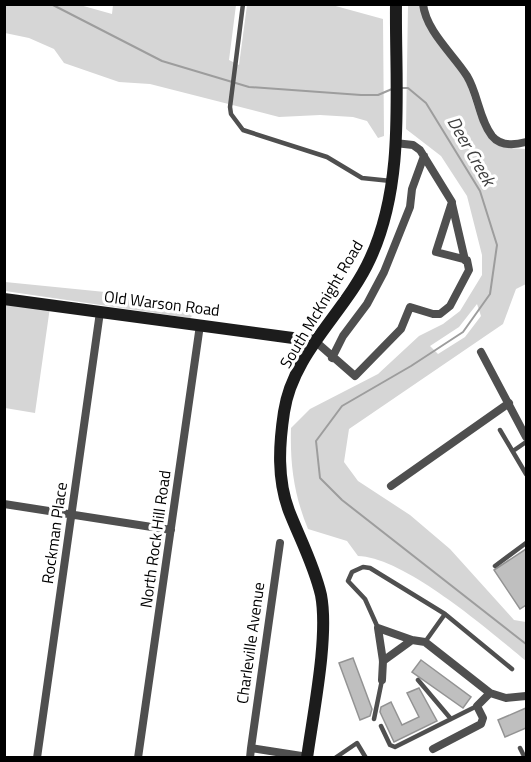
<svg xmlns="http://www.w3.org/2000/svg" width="531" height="762" font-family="'Titillium Web',sans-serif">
<rect width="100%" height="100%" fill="#fff"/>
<path fill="#d6d6d6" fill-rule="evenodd" d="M4,5H80L112,14L113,5H236L229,60L239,65L247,5H332L383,19L384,136L378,138L367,121L353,117L320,115L279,117L150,84L119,82L64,63L54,49L29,38L5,33Z
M408,5H421L464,75L478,117L508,148L526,149V284L516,289L503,324L349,429L344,462L358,481L410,515L450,549L514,620L526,622V661C490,631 404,557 358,556L347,541L308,529C294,495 290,465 291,428L310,409L378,374L419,336L443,324L460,311L482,275V255L467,196L441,156L406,129ZM477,304L481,316L465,337L438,354L430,346L459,327Z
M5,282L115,293L158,307L187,309L193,315L190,318L5,291Z
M4,300L50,307L35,413L5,408Z"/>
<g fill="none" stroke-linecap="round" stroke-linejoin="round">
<path stroke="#9d9d9d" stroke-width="2" d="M51,4L162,61L249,87L361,95H378L392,89
M401,88H408L426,103L480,191L497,245L490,294L463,332L411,366L342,406L316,441L320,478L342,500L526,644"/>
</g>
<path fill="#bfbfbf" stroke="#939393" stroke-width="1.5" d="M526,549V605L520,609L494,570Z
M353,658L372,709L370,716L360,720L339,663Z
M421,660L471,697L463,708L412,672Z
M419,688L437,721L394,742L380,712L381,707L391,702L402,725L419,717L407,693Z
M526,708V728L505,737L498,720Z"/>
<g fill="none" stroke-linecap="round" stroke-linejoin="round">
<path stroke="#4f4f4f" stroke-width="4.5" d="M243,4L230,107L231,114L243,130L327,157L362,178L391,181
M500,430L526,474
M513,451L526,442
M495,566L526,543
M378,628L365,599L348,581L352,572L363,567L370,568L445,614
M425,642L445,614L512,669
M418,680L451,719
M374,719L382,680
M381,726L390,745L395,747L477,706
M520,748L525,758
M335,758L357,743L366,758"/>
<path stroke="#4f4f4f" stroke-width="8" d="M423,4C426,31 453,54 467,76C478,94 479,119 492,136C501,147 515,145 526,142
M452,204L465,260
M315,341L355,376L401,329L410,307L433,314H440L450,306L469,270L467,260L436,252L452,202L420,150L413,145L395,143
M481,352L526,437
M332,358L343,336L367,304L384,272L410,207L412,189L424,156
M391,486L509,403
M4,504L171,530
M280,543L251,748L308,757
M383,661L412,640L425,642L490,693L506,698L526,696
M382,680L383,661L378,628L412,640
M433,749L481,724L483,718L477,706L490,693
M37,758L100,312
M138,758L200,325
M250,758L251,748"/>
<path stroke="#1c1c1c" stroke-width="12" d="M4,299L315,341
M307,758C313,714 329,637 321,595C314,565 300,539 289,511C277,479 279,445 284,412C293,352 346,312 370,259C406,182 395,88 396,4"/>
</g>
<g text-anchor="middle" stroke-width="6" stroke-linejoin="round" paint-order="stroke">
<g font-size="16" fill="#000" stroke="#fff">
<text transform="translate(162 303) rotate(7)" y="6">Old Warson Road</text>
<text transform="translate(321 304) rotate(-59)" y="6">South McKnight Road</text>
<text transform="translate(54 533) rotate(-82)" y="6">Rockman Place</text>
<text transform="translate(155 539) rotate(-82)" y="6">North Rock Hill Road</text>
<text transform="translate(250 643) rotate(-82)" y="6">Charleville Avenue</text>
</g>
<g font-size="18" font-style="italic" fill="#3e3e3e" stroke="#fff">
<text transform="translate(471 151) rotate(60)" y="6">Deer Creek</text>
</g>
</g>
<rect width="531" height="762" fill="none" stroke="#000000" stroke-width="12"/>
</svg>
